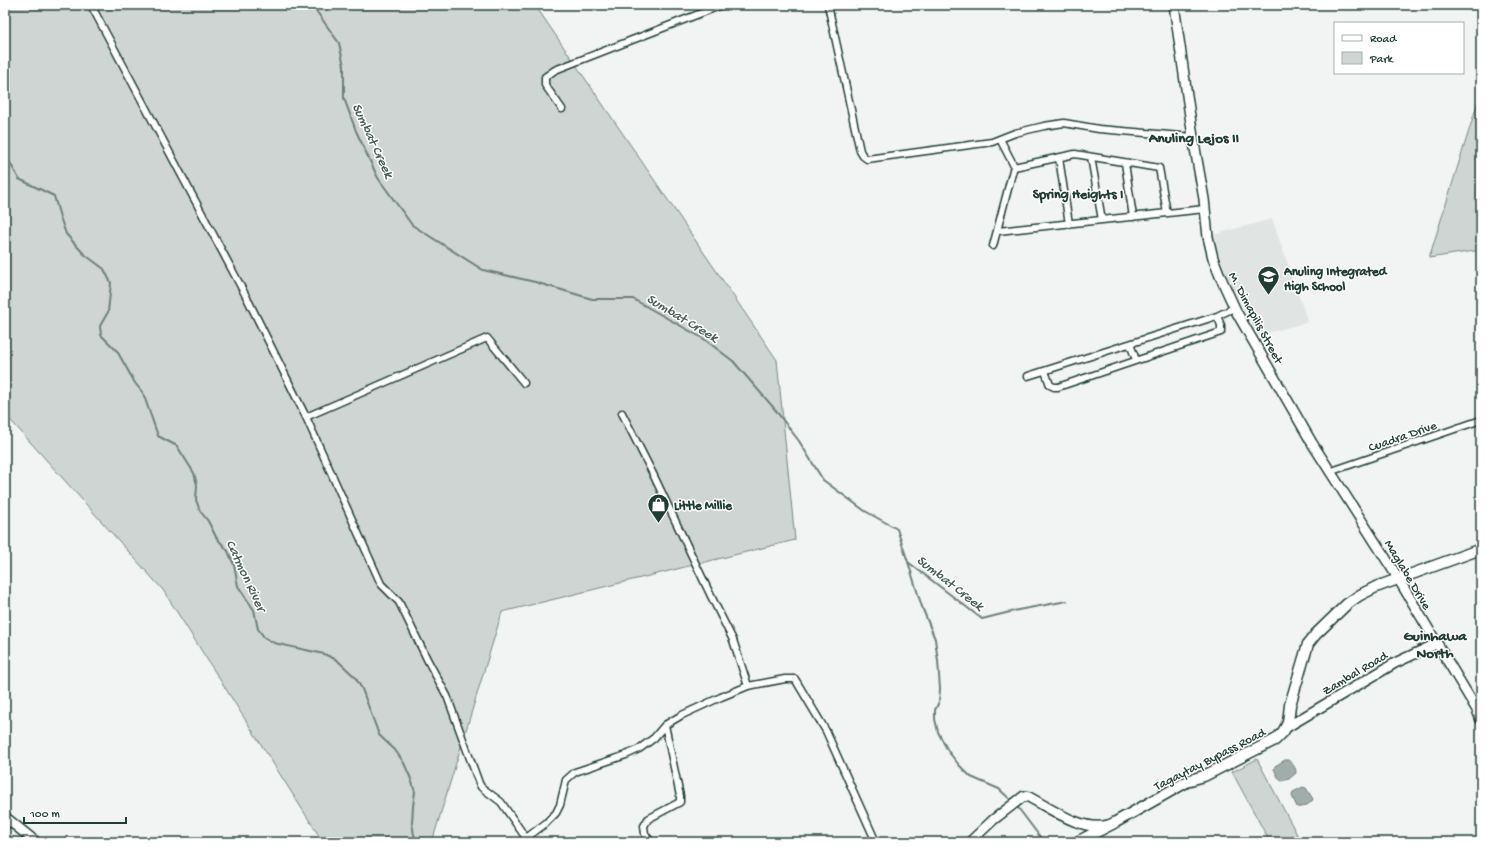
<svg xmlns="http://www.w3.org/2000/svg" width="1486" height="847" font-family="'Gochi Hand',sans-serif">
<rect width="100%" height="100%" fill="#f2f3f3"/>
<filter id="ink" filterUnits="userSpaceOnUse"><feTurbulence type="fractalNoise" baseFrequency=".025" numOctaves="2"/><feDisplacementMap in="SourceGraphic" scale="8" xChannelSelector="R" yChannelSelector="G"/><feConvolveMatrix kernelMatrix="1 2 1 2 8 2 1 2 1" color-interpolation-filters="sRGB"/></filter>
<g filter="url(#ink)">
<path fill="#e0e4e3" d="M1272,219L1308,322L1259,335L1225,273L1213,235Z"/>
<path fill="#ced5d3" stroke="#768984" d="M5,5H535L777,360L795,540L502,612L432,842H323L163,590L5,414Z
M1481,92V250L1429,258Z
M1257,759L1301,842H1270L1232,772Z"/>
<path fill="#a1adaa" stroke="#6d807b" d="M1285,760H1288C1292,763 1296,767 1296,773L1289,779L1282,781L1279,779L1274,769L1275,766Z
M1303,787L1306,788L1313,799C1311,804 1302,808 1297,807L1292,796L1293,792Z"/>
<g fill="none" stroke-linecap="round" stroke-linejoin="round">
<path stroke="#6d807b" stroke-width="2" d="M305,5L317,12L339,43L344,66V98L356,131L378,178L412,225L483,270L535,282L592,299H633L704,339L733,361L773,407L799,441L823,480L865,511L897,529L908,562L982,619L1018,610L1067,601
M5,154L19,179L54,196L60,217L66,234L84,254L104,269L111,283L108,312L100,326L101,335L117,351L135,383L143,393L158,436L177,446L194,473L197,485L196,500L200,511L208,521L216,537L228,551L234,565L238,586L254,610L258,629L264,637L274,643L324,654L337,660L355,677L362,689L379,735L395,750L404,763L411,779L415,792L413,806L412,823L414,835L418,842
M908,562L922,607L935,639L938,661L940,689L939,702L935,710V719L938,732L948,751L959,765L971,777L999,789L1013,802
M1016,805L1044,842"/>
<defs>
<path id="street" d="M91,5L247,298L306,417L381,584L399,602L428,661L447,696L479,783L481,787L501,802L526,838
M828,5L860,151L863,156L867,159L992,142L1015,133L1044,126L1064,123L1099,129L1193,137
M562,109L545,85V77L555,70L722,5
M1091,157L1102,220
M1059,158L1069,224
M1125,163L1133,217
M1014,167L1075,154L1159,168L1167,213
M998,231L1205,209
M993,246L1014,166L1000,139
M1130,344L1136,360
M1045,371L1050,385L1054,387H1058L1221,332V325L1217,316
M1028,376L1217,316L1234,308
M622,413L652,472L711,596L733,640L748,686
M306,417L487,338L524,383
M1329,472L1481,420
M521,842L546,823L556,813L560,805L566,780L575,772L626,755L639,749L654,738L665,725L682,715L721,697L748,686L785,679H795L826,731L876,842
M651,842L645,834L644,826L648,819L680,802V796L665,725"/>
<path id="secondary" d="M1174,5L1193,137L1204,199L1208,237L1213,258L1220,276L1237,313L1312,443L1393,570L1477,710L1481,720
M1287,727L1395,663L1436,644
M5,817L36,842
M970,842L993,820L1024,796L1029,797C1051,809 1083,832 1108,825"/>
<path id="primary" d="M1077,842L1114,823L1190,780L1204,776L1253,751L1275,740L1283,732L1288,723L1290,705L1308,644L1316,634L1347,604L1360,595L1376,587L1481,549"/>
</defs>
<use href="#street" stroke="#1f3d34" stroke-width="9"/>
<use href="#secondary" stroke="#1f3d34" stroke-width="12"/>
<use href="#primary" stroke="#1f3d34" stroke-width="13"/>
<use href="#street" stroke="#fff" stroke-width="6"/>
<use href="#secondary" stroke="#fff" stroke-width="9"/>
<use href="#primary" stroke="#fff" stroke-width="10"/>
</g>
</g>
<defs>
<symbol id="school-pin" viewBox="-11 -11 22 30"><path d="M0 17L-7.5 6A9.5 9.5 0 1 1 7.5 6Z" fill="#1f3d34" stroke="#fff"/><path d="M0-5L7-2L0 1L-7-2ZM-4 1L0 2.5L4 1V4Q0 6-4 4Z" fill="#fff"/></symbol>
<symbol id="shop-pin" viewBox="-11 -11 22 30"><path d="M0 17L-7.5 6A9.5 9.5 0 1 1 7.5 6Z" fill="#1f3d34" stroke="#fff"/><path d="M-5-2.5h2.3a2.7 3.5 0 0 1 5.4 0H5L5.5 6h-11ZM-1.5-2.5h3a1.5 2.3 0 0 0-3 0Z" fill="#fff"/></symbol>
</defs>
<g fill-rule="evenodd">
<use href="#school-pin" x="1256" y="264" width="25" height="34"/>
<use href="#shop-pin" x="646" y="492" width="25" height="34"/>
</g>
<g text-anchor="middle" stroke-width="3" stroke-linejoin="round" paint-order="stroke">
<g font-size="13" font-weight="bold" fill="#1f3d34" stroke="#fff" text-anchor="start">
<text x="1284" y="275">Anuling Integrated<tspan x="1284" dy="15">High School</tspan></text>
<text x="674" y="509">Little Millie</text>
</g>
<g font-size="13" fill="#1f3d34" stroke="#fff">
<text transform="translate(1257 317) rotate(62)" y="5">M. Dimapilis Street</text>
<text transform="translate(1402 435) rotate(-19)" y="5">Cuadra Drive</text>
<text transform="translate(1409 574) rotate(59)" y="5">Maglabe Drive</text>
<text transform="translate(1354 672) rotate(-31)" y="5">Zambal Road</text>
<text transform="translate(1209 758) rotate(-27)" y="5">Tagaytay Bypass Road</text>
</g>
<g font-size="14" font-style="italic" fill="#465f57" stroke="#fff">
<text transform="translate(374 140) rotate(65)" y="5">Sumbat Creek</text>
<text transform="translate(683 317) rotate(31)" y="5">Sumbat Creek</text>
<text transform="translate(247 575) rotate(65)" y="5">Catmon River</text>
<text transform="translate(951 582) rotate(38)" y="5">Sumbat Creek</text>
</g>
<g font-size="14" font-weight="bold" fill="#1f3d34" stroke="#fff">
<text x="1078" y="198">Spring Heights I</text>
</g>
<g font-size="15" font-weight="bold" fill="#1f3d34" stroke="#fff">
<text x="1194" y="142">Anuling Lejos II</text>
<text x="1435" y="640">Guinhawa<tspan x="1435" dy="17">North</tspan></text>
</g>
</g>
<rect width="1486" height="847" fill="none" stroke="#fff" stroke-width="20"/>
<rect x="10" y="10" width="1466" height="827" fill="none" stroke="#1f3d34" stroke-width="1.5" filter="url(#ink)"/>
<rect x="1334" y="22" width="130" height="52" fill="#ffffff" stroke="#a5b1ae"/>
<rect x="1342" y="35" width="20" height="6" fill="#ffffff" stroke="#a5b1ae"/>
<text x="1370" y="42" font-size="12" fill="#1f3d34">Road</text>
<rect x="1342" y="52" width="20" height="12" fill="#ced5d3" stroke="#a5b1ae"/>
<text x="1370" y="62" font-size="12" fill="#1f3d34">Park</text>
<path d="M24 817v6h102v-6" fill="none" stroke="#1f3d34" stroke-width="2"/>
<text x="30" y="817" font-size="12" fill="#1f3d34" stroke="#ffffff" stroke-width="3" paint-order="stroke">100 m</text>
</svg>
